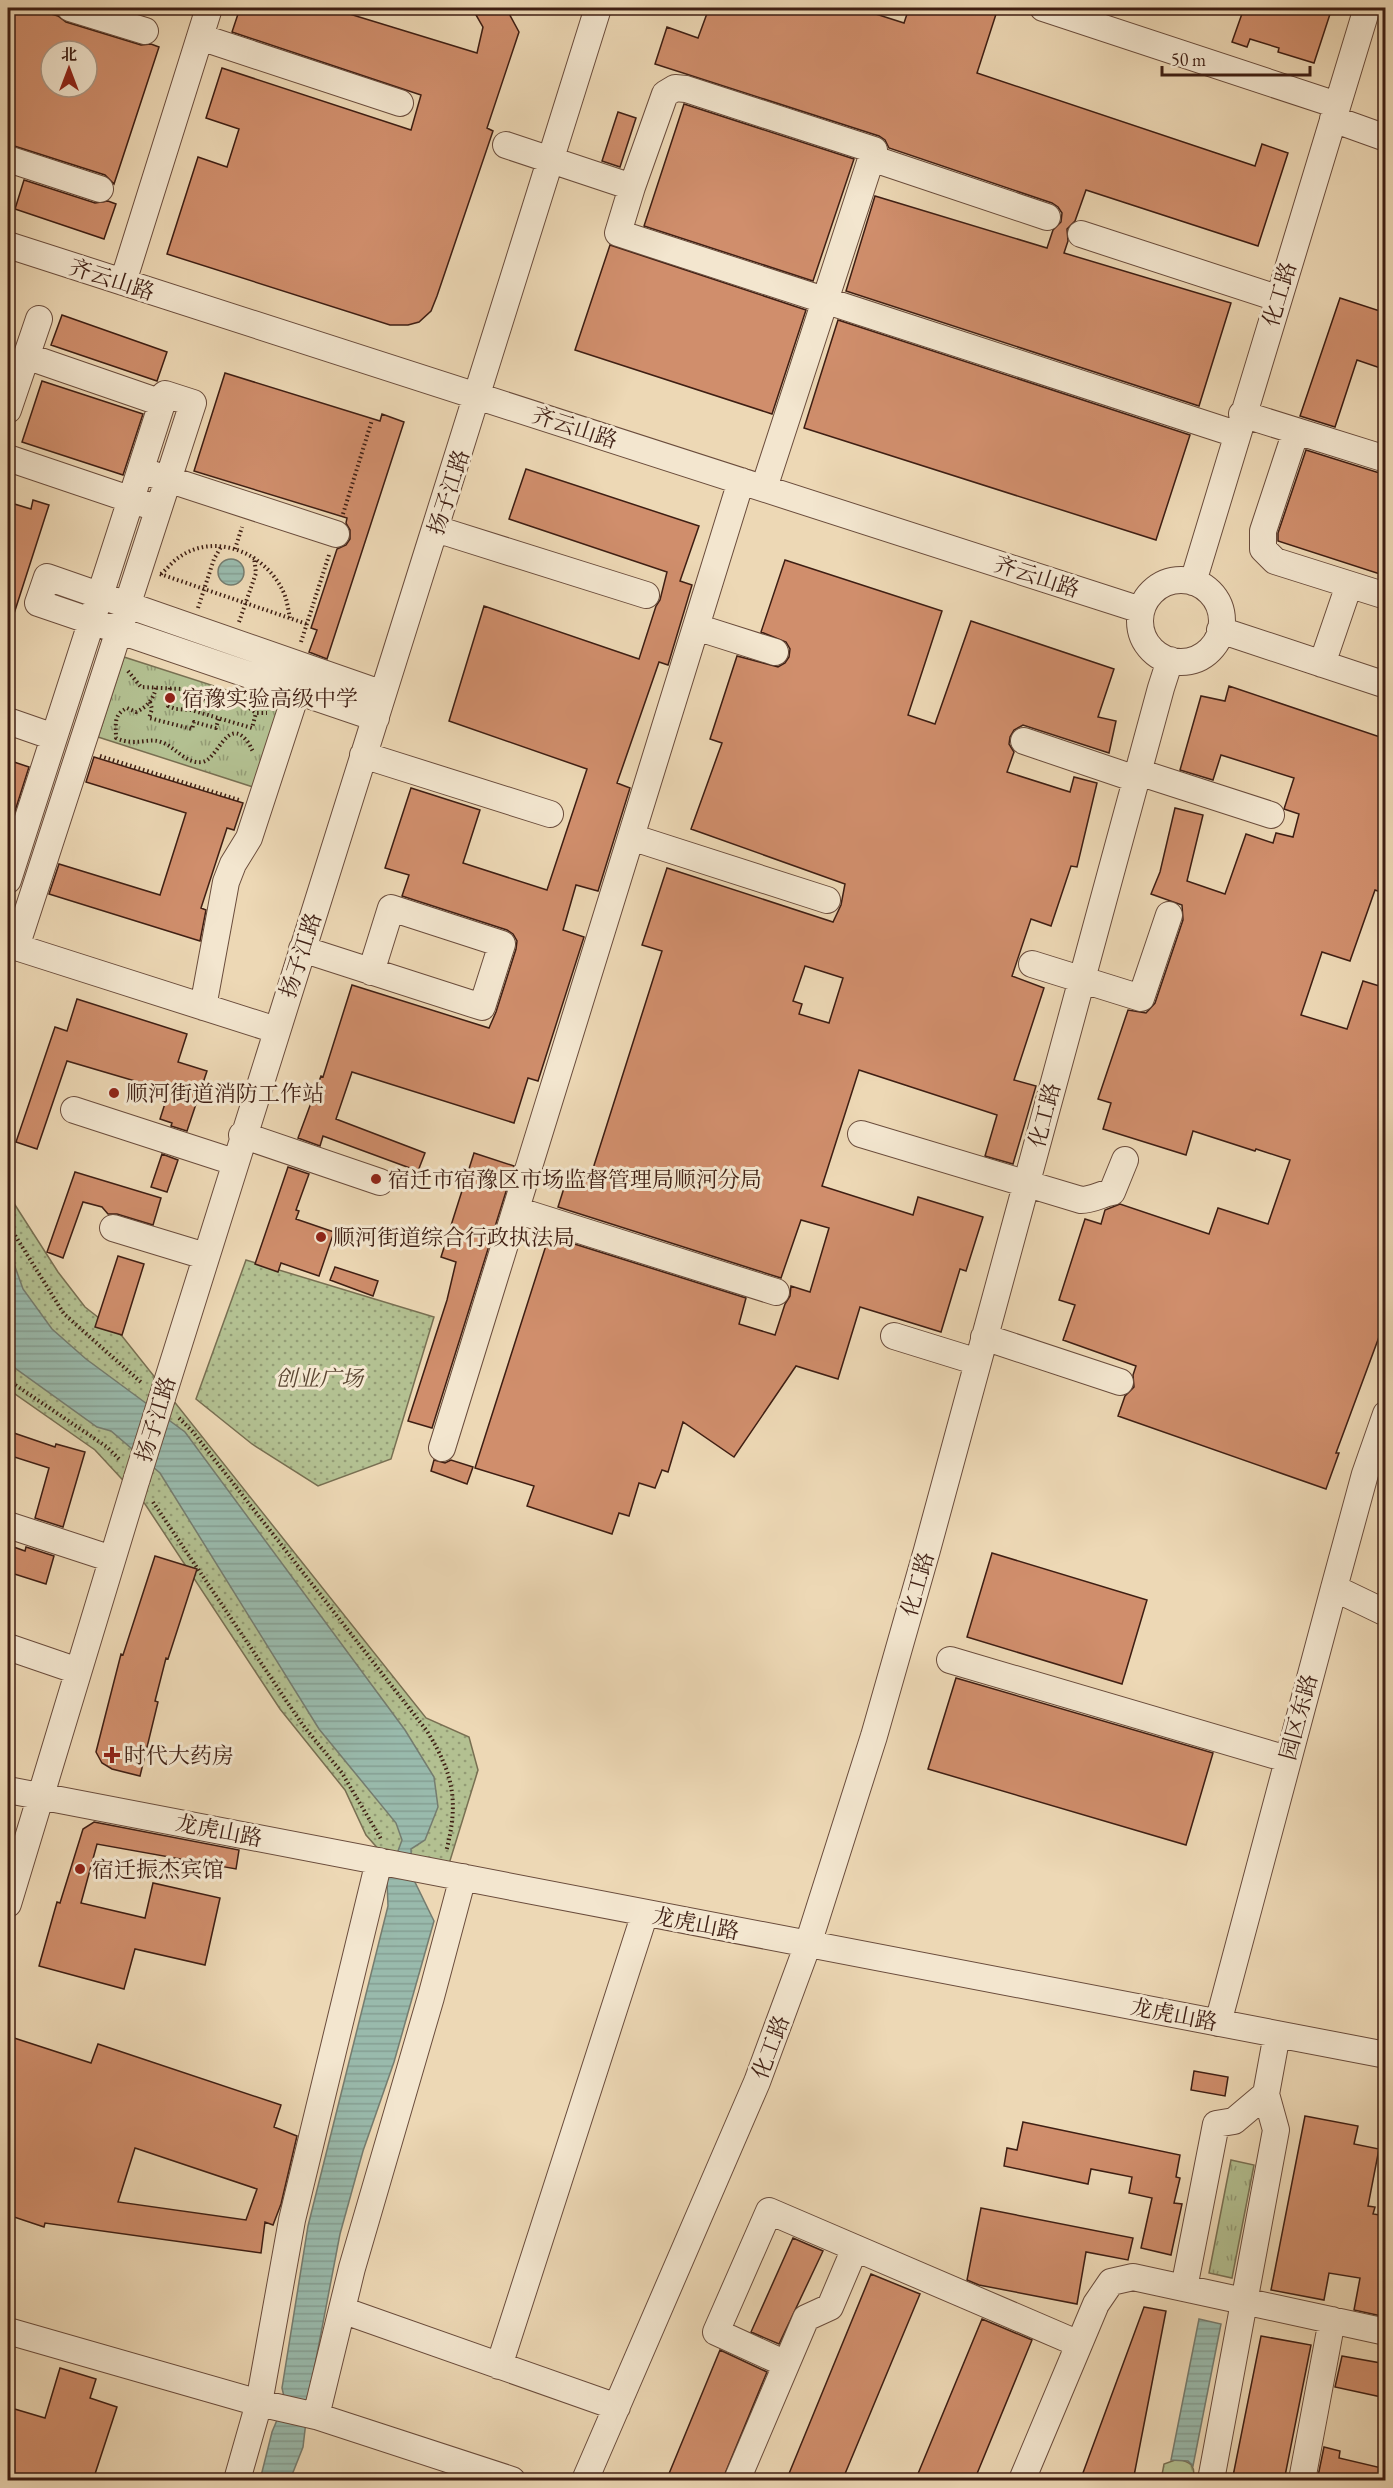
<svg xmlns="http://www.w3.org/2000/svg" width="1393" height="2488" font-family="'EB Garamond','Noto Serif SC',serif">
<defs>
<pattern id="grass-tufts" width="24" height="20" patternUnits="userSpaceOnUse" patternTransform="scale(1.5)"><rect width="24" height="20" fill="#b3c091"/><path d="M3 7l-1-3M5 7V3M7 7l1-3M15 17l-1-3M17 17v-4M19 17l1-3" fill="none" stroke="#939b75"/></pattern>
<pattern id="park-dots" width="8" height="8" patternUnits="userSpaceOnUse" patternTransform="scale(1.5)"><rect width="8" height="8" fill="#b3c091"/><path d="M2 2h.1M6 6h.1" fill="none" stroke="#939b75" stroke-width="1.8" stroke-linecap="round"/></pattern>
<pattern id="water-rules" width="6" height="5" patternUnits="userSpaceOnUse" patternTransform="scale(1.5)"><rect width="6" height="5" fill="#99baac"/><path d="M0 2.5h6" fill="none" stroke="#859f93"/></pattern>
</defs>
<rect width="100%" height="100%" fill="#edd8b5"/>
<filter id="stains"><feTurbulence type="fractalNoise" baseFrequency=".00333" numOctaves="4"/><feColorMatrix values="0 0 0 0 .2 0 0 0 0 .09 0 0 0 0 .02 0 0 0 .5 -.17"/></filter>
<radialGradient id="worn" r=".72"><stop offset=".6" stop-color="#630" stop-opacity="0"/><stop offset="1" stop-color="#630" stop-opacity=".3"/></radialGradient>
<path fill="url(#grass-tufts)" stroke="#786f52" stroke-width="1.5" d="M124,657L279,707L253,787L98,737Z
M1231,2160L1254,2165L1232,2278L1209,2273Z
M1178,2459C1191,2462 1196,2466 1193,2480H1161L1164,2464Z"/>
<path fill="url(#park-dots)" stroke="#786f52" stroke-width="1.5" d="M8,1194L58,1272L85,1307L122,1336L426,1718L469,1737L478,1770L449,1864L381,1852L366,1835L345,1790L280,1709L145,1504L95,1450L8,1389Z
M246,1260L434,1317L391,1459L318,1486L252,1444L196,1399Z"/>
<path fill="url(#water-rules)" stroke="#757c6f" stroke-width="1.5" d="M218 572a13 13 0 1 1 26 0a13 13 0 1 1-26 0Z
M8,1247L23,1289L52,1329L86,1359L185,1432L405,1730L434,1777L438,1807L425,1840L411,1849L412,1876L434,1921L394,2062L363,2151L340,2234L309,2396L303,2447L290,2480H260L272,2432L285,2401L282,2388L308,2226L388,1906L387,1881L402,1840L396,1823L319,1729L160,1473L111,1431L97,1427L8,1363Z
M1199,2319L1221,2324L1193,2466L1188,2461L1171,2460Z"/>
<path fill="#d08e6c" stroke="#3e1e13" stroke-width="1.5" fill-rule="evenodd" d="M8,8H31L58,16L66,22L141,45L151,44L159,47L114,184L105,175L8,144ZM51,51H87V87H51Z
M240,8H330L477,53L483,27L472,8H506L519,32L487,128L493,131L437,296L431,311L419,322L408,325H390L167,254L198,157L227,167L239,129L206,118L222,68L411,130L421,95L232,32Z
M709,8H857L904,23L909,8H998L977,73L1255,166L1262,144L1288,153L1258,246L1086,190L1075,221L1067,229L1068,241L1064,253L1231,303L1199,406L846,291L875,196L1047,248L1053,230L1061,222L1062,213L1058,207L1052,203L889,148L885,140L879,136L655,64L667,27L698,38Z
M1244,8H1332L1314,63L1278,52L1279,48L1250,39L1247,47L1232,42Z
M684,104L854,159L813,281L644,226Z
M618,112L636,118L620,167L602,161Z
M24,180L95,203L108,201L116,204L104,239L15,209Z
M610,245L806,310L772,414L575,350Z
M1340,298L1386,313V370L1357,360L1335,427L1300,416Z
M62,315L167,352L157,381L51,345Z
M838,320L1190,435L1156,540L804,428Z
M225,373L380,421L382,414L404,422L327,659L309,652L317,630L311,628L337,549L346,545L350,539V530L346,523L347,518L194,471Z
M42,381L143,414L123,475L22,442Z
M1306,450L1386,475V576L1278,541V533Z
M526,469L699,526L680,581L692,585L668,665L659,662L617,783L630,788L598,891L576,885L563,930L584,937L538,1081L528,1078L514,1123L352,1072L336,1119L425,1153L418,1171L323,1136L320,1146L298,1138L321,1076L323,1077L352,985L489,1028L496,1012L516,949L517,941L513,934L507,930L402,896L409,875L385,868L411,788L480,810L463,863L547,890L587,769L449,721L484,606L639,659L656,606L660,600L667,572L509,519Z
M33,500L49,505L11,623H8V514L11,503L31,509Z
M785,560L942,611L908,715L935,724L971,621L1114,669L1098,717L1116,721L1109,753L1023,725L1014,730L1010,737L1009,744L1014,752L1007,772L1070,792L1074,777L1097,783L1077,867L1071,866L1051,926L1031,919L1012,976L1044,988L1014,1080L1036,1086L1013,1164L985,1156L997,1115L859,1070L822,1186L913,1215L918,1197L983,1217L966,1271L960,1269L941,1332L860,1307L838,1379L796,1366L734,1457L683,1422L668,1472L662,1470L655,1488L639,1483L629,1516L619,1513L612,1534L527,1506L534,1486L475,1468L549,1236L746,1298L739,1324L775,1335L785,1304L790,1296L791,1286L810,1292L829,1228L801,1220L781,1278L558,1207L569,1172L590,1178L662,951L642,945L667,868L833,922L841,905L845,884L691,829L722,743L710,739L737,656L778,667L785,663L789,657L790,649L786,642L761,632ZM805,966L843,978L829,1023L799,1014L802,1004L793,1001Z
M1229,686L1386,739V894L1375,890L1350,961L1322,952L1301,1015L1347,1029L1363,981L1386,988V1318L1336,1453H1339L1326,1489L1118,1416L1125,1396L1134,1387L1133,1375L1136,1366L1063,1340L1075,1305L1059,1300L1085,1219L1101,1224L1105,1210L1120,1204L1209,1234L1218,1208L1268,1224L1290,1160L1256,1149L1255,1151L1193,1131L1186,1155L1103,1129L1111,1103L1098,1099L1128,1010L1146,1013L1155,1003L1183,920L1182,905L1151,894L1160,872L1175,808L1203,815L1187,881L1225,894L1246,834L1273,843L1276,833L1293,837L1299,814L1284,809L1294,778L1221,755L1213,780L1180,770L1201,696L1225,701Z
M94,757L243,803L234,830L227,828L201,908L206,910L200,941L49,894L59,864L160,895L186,813L86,782Z
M8,760L29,767L8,833Z
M77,999L187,1034L178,1062L207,1071L187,1131L171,1126L172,1123L160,1119L169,1091L67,1061L37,1149L16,1142L55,1027L67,1031Z
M474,1153L514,1166L432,1428L408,1421L447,1300L456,1262L441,1257Z
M162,1154L178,1160L167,1192L151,1187Z
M288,1167L309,1174L296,1210L299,1211L296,1219L334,1232L319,1276L281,1263L278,1272L255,1264Z
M75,1172L161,1198L153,1225L117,1214H108L102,1207L83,1202L63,1258L47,1252Z
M118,1256L144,1264L122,1335L95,1327Z
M335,1267L378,1281L373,1296L330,1280Z
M8,1431L55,1447L56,1444L85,1452L63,1527L35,1518L49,1468L8,1455Z
M434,1460L445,1463L451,1460L473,1467L467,1484L431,1471Z
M8,1545L25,1551L26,1547L54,1556L46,1584L8,1572Z
M992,1553L1147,1600L1122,1684L967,1637Z
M155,1556L197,1569L168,1659L166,1658L155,1701L158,1702L140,1776L112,1769L102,1763L96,1752L121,1654L123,1655Z
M956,1678L1213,1753L1186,1845L928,1769Z
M94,1822L239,1850L236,1869L97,1844L81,1903L145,1918L153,1883L220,1898L205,1965L135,1949L124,1989L39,1966L57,1902L60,1903L83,1829Z
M8,2036L91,2063L98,2044L281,2105L274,2127L297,2136L281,2204L273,2225L265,2222L261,2253L45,2223L44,2227L8,2215ZM135,2148L257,2189L246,2220L118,2202Z
M1194,2071L1228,2077L1225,2096L1191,2090Z
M1305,2116L1358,2126L1354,2144L1379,2149L1368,2206L1375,2207L1373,2214L1386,2216V2317L1354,2310L1360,2278L1329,2273L1324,2300L1271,2290Z
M1023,2122L1180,2155L1176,2177L1180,2178L1174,2203L1182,2204L1171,2255L1141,2248L1152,2198L1129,2193L1132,2177L1091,2169L1088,2184L1004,2166L1007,2148L1017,2150Z
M981,2208L1133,2238L1128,2260L1086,2252L1077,2304L979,2285L967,2280Z
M793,2238L823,2251L779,2344L751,2332Z
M871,2274L920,2294L842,2481H786Z
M1144,2307L1166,2311L1133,2481H1080Z
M982,2319L1032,2340L974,2481H915Z
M1261,2336L1311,2345L1284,2481H1232Z
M720,2350L767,2372L722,2481H666Z
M1342,2356L1386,2364V2398L1335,2387Z
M60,2368L96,2379L90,2398L117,2407L94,2477L90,2476L88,2481H36L8,2472L13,2452L8,2450V2407L45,2418Z
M1324,2447L1340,2451L1339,2458L1386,2469V2481H1317Z"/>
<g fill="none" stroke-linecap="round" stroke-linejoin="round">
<defs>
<path id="minor" d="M70,8L145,31
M1043,8L1337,105
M200,37L400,103
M1333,119L1386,138
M506,145L632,187L665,94L675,88L686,89L874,150L764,488
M871,158L1047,217
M8,159L100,189
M632,187L618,233L1236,434
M1081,234L1277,298
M8,245L1141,610
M123,282L209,8
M26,356L162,403
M8,410L39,319
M1242,414L1386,459
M1296,431L1263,531V549L1275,561L1386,596
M8,458L147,505
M152,474L336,534
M436,529L646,595
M1140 621a41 41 0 1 1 82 0a41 41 0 1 1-82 0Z
M1193,582L1367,8
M696,627L775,652
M1220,630L1386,685
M1322,664L1349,585
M376,718L38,603L47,577L383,694
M8,721L54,737
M1024,741L1136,779
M363,755L550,814
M1138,772L1271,815
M631,837L827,900
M8,880L165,394L193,403L16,947L8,932
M16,947L276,1030
M302,949L482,1007L502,944L391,908L371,972
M1032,964L1141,998L1169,915
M203,1007L226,882L233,864L249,838L297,691
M74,1110L234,1162
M861,1134L1081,1200C1093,1200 1101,1194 1112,1192L1125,1160
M242,1135L380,1182
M516,1210L776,1292
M113,1228L205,1256
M894,1336L978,1362
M984,1337L1120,1382
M162,1398C304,934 455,472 598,8
M442,1448L741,481
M8,1525L112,1559
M1334,1588L1386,1613
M8,1647L78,1671
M950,1660L1287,1759
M8,1790L1386,2055
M8,1904L137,1478
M1218,2023L1334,1588L1365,1474L1386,1414
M1184,2288L1216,2124L1234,2121L1266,2094
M342,2310L617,2407
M8,2331L259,2403L316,2416L512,2480
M786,2364L716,2332L769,2211L1079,2344
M499,2366L645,1913
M316,2416L352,2268L431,1997L463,1877
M237,2480L259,2403L292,2220L379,1861
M585,2480L757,2082L808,1944L874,1736L927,1550L1161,688L1170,660
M737,2480L806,2318L830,2307L855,2248
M1022,2480L1096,2304L1111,2282L1133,2277L1386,2332
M1211,2480L1276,2130L1266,2094L1277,2034
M1302,2480L1332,2320"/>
</defs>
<use href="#minor" stroke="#6a4c3c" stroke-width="28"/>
<path stroke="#3e1e13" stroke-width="4" stroke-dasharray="1.5 3" stroke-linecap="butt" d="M343,514L372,420
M235,549L242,527
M160,574L307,624
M161,574C167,569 172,562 178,558C215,531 265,553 283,591C287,599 288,609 290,618
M198,608L214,559L221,547
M239,622L256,573L254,557
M301,642L329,555
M128,671L141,687L182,689L206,701L239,700L256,713H267
M156,688C153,700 147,707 136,712L127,708C113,715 116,724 116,738C136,747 148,737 161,742C176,747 185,764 202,762C218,760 227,716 247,741C250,744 251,749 254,753
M170,688L168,706L176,709L191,710L252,728L256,713
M150,702L152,709L149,718L192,729L194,722L216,728L219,718
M100,756L239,800
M8,1224L64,1314L143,1384
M8,1380L107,1447L121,1461
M179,1418L193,1432L427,1731C454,1775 459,1802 446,1852
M153,1502L302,1724L342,1773L381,1839"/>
<use href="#minor" stroke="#f3e6cf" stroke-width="26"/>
<defs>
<path id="minor-bridge" d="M137,1478L162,1398"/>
</defs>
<use href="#minor-bridge" stroke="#6a4c3c" stroke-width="28" stroke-linecap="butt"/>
<use href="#minor-bridge" stroke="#f3e6cf" stroke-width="26"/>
</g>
<g fill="#8f2418" stroke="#f3e6cf" stroke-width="2">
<circle cx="170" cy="698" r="6"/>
<circle cx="114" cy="1093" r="6"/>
<circle cx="376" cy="1179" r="6"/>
<circle cx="321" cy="1237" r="6"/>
<path d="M109 1746h6v6h6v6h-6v6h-6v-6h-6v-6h6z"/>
<circle cx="80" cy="1869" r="6"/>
</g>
<g text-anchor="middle" stroke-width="6" stroke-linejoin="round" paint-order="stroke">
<g font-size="22" fill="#3e1e13" stroke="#f3e6cf">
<text transform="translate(112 279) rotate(18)" y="8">齐云山路</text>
<text transform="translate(1279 294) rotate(-73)" y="8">化工路</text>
<text transform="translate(575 427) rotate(18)" y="8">齐云山路</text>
<text transform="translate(448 492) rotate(-72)" y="8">扬子江路</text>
<text transform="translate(1037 576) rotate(18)" y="8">齐云山路</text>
<text transform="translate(300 955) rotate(-72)" y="8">扬子江路</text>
<text transform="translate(1044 1115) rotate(-75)" y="8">化工路</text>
<text transform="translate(155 1419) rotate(-73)" y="8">扬子江路</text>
<text transform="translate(917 1584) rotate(-74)" y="8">化工路</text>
<text transform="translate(1298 1717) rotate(-75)" y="8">园区东路</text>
<text transform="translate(219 1830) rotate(11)" y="8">龙虎山路</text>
<text transform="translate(696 1923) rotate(11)" y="8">龙虎山路</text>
<text transform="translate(1174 2014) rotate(11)" y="8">龙虎山路</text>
<text transform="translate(770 2047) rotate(-69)" y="8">化工路</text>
</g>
<g font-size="22" fill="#3e1e13" stroke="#f3e6cf" text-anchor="start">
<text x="182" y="706">宿豫实验高级中学</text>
<text x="126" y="1101">顺河街道消防工作站</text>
<text x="388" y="1187">宿迁市宿豫区市场监督管理局顺河分局</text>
<text x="333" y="1245">顺河街道综合行政执法局</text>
<text x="124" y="1763">时代大药房</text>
<text x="92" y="1877">宿迁振杰宾馆</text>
</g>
<g font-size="22" font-style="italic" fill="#5b4632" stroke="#f3e6cf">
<text x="319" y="1386">创业广场</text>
</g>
</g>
<rect width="1393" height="2488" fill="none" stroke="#edd8b5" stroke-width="30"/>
<rect x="9" y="9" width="1375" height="2470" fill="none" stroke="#3e1e13" stroke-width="3"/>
<rect x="15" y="15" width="1363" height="2458" fill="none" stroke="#3e1e13" stroke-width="1.5"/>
<g transform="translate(69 69)"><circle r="28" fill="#f3e6cf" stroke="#ab9684" stroke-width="1.5"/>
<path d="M0-4.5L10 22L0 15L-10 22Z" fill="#8f2418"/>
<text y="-9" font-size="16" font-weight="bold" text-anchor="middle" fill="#3e1e13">北</text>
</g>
<path d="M1162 66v9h148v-9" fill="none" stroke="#3e1e13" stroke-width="3"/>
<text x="1171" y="66" font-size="18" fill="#3e1e13" stroke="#f3e6cf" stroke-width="4.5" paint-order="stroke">50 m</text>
<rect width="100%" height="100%" filter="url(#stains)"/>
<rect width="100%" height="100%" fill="url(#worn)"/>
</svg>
